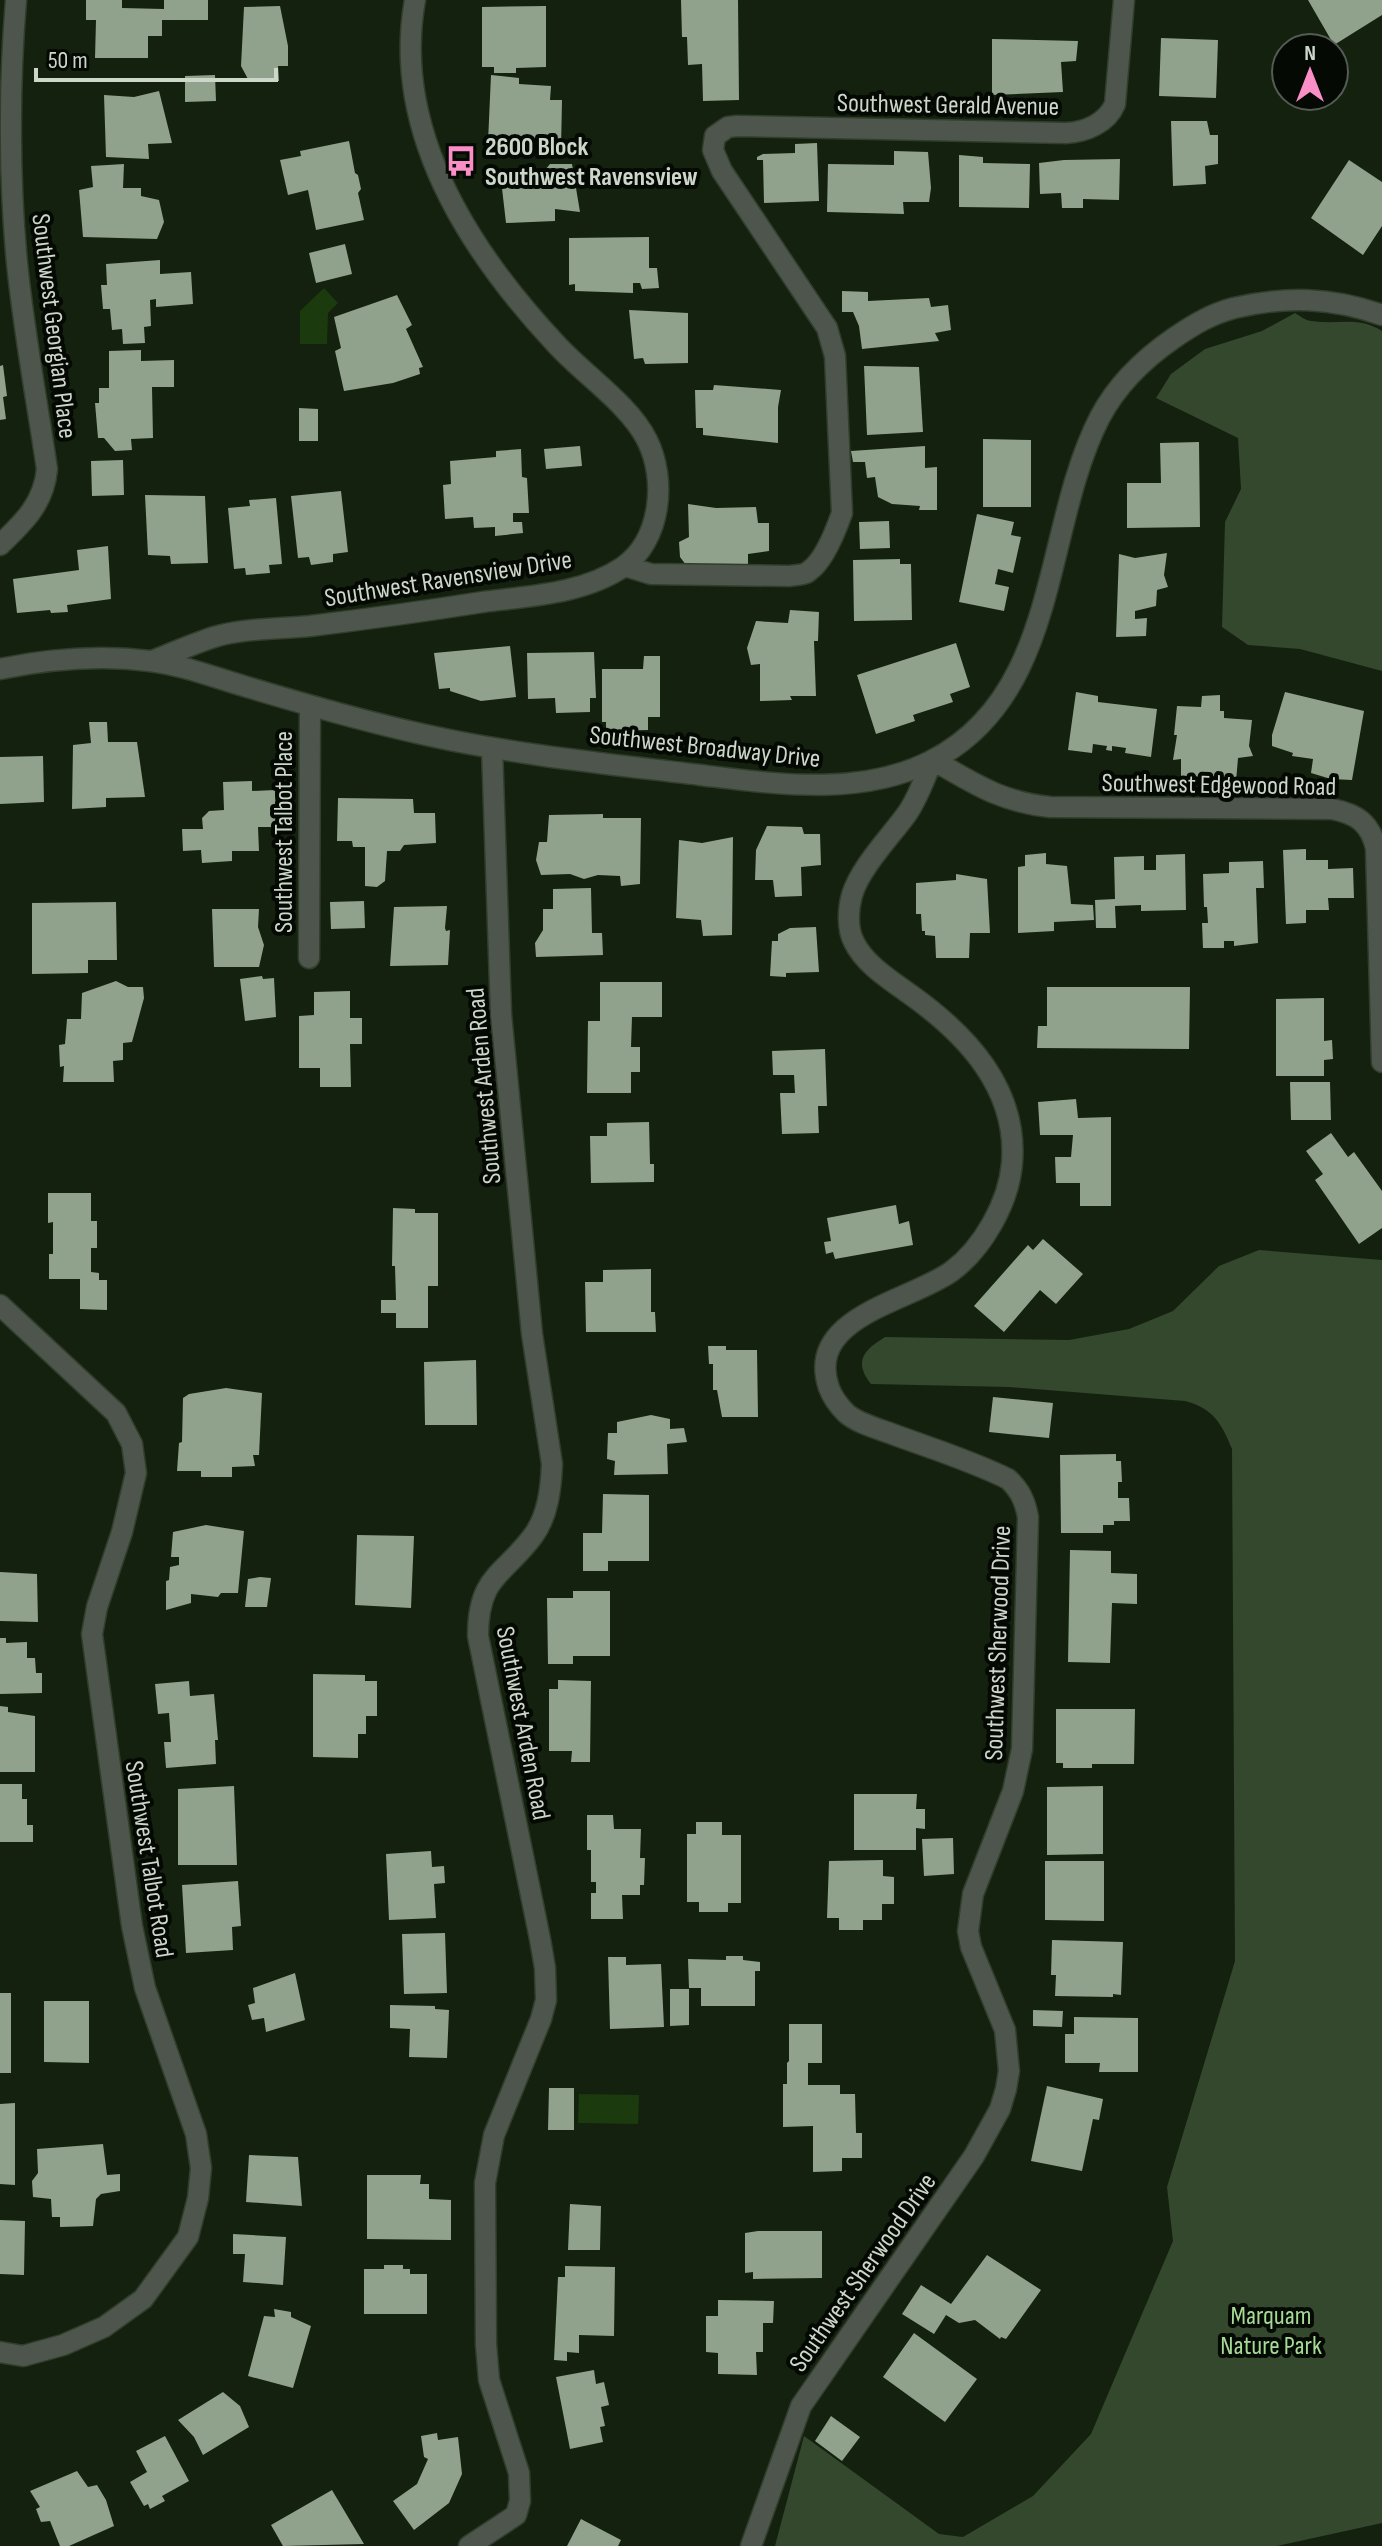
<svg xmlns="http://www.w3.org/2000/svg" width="1382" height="2546" font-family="'Sofia Sans Condensed',sans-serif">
<rect width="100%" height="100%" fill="#13210e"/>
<path fill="#34482d" d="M1295,313C1300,316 1306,321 1312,321C1337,325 1358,316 1382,331V671L1300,649L1248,645L1222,627L1225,522L1241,489L1238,438L1156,398L1171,374L1205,349L1262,331Z
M1259,1250L1382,1260V2523L1277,2546H775L804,2436L939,2534L963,2537L1033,2496L1091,2434L1173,2241L1167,2187L1235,1961L1232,1449C1222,1424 1213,1408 1185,1401L1009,1387L871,1384C853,1361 864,1350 885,1337L1069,1340L1129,1329L1173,1311L1219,1266Z"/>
<path fill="#1b3a0e" d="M324,288L338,303L328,313L327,344H300V311Z
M579,2094L639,2095L638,2124L578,2123Z"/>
<path fill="#90a28b" d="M86,0H122V8L164,9V0H208V20H162V36H148V58H95L96,20H86Z
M681,0H738L739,100L703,101L702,64L688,65L687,37H682Z
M1308,0H1382V15L1334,45Z
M280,6L288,46V66H278L279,81H249L241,66L244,7Z
M546,6V67L516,68V73H494V67H482V7Z
M1161,38L1218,40L1216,98L1159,96Z
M992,39L1078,41L1076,61L1061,62L1063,92L992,95Z
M215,75L216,101L185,102V76Z
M491,75L519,78V84L551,86L550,100H562L561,149L531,147L528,153L512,152L504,143L488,142Z
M159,91L172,143L148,144L149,159L106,157L104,95L134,97Z
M1171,121H1207L1210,135H1218V164L1205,166L1206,184L1173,186Z
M349,141L355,173L358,175L361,189L358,193L364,220L316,230L308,190L288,195L280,160L301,156L300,151Z
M817,143L819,201L764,203L763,160H757V157L763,154L795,153V144Z
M894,151L928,152L931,188L929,202H903L904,214L827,212L828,164L894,165Z
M959,155L983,157V163L1030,164L1029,208L959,207Z
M1120,159L1119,200L1083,199V208H1062L1061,193L1040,194L1039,163L1064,160Z
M1349,160L1382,182V226L1363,255L1311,218Z
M124,164L123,188H141V196L159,200L164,222L157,239L83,237L79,190L93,187L91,166Z
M550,164H572L580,212L555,209V221L506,223L500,171L545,170Z
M649,237V268H657L659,288L642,289L640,283H633V293L575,291V284L569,285V238Z
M345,244L352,274L316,283L309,253Z
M160,260V274L191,272L193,304L156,307V299L150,300L151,326L144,327L145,343L123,344L122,329L112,330L110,309H103L101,285H107L106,264Z
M842,291L868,292V301L929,298L931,307L948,305L951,330L935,333L939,341L862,349L859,326L853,312H842Z
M397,295L412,325L406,329L423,367L419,368L420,374L393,383L344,391L335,351L341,348L334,317Z
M629,310L688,313V363L645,364L643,358L634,359Z
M141,350V361L174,360V387H152L153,438L131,439L132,450L115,451L104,438H98L95,403H99V388H109V351Z
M3,365L7,396L3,397L6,419L0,420V366Z
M864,366L919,367L923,432L867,435Z
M714,385L781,390L778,407V443L703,435V428H696L695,390H713Z
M299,408L318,409V441H299Z
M983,439L1031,440V507H983Z
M1199,442L1200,527L1127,528V483H1161L1160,443Z
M580,446L582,466L546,469L544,449Z
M925,446V468L937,467V510H919L920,506L892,504L878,497L875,477L867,478L865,462H853L851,451Z
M521,449L522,477L527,478L529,513H513V522H522L523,533L495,536V527L474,528L473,517L445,519L443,485L451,484L450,461L496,457V451Z
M123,460L124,495L92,496L91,461Z
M341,491L348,552L333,554V562L311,565L309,557L298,558L291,496Z
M145,495L205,496L208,563L171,564L170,556L148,555Z
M276,498L282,564L269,565L270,573L246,575L245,568L234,569L228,508L250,506L249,500Z
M688,504L716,508L756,507L758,523H769V551L748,554V565H686L680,557L679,542L689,537Z
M977,514L1014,522L1011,535L1021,537L1013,573L998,569L995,584L1009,587L1004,611L959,602Z
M889,521L890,548L860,549L859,522Z
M108,546L111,599L67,605L68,612L51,613L50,610L17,613L13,579L79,570L77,550Z
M1167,553L1164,575L1168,587L1157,590L1156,606L1135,611V619L1147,618L1146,636L1116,637L1119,554L1135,558Z
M900,559V564H911L912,620L854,621L853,560Z
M790,610L819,612L818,641H814L816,696H790L792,700L760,701V664L751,665L747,648L756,621L788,623Z
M956,643L970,687L950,694L953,702L913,715L915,721L876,734L857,675Z
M510,646L516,697L481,701L450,691V688L439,689L434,653Z
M594,652L596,698H590V712L556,713L555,698L528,699L527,653Z
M644,656H660V717H648V730L606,731V722H602V669H643Z
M1076,692L1098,696V702L1157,709L1151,757L1125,753L1126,748L1112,746V751L1106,750L1107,746L1093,744L1092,753L1068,750Z
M1285,692L1364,711L1352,780L1331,779L1311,773L1313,759L1292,756L1293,753L1272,746V735Z
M1220,695V711H1224V718L1252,720L1249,746L1253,756L1238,758L1236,782L1181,779V759L1173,760L1177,735H1174L1177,706L1201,707L1202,696Z
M89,722H107L108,742H137L145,797L106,798V807L72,809L73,745L91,743Z
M43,756L44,802L0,804V757Z
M252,781V791L275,790L276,827H258L259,851H232V861L202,863L201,850L183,851L182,829H203L202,818L209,811L224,810L223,782Z
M338,798L413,799L414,813H435L436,843L404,845L400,851H387L385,881L377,887L365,886V847H353L352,841H337Z
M603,814V818H641L640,884L621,886L620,876L598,875L584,879L570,874L541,875L536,860L539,842H547L549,815Z
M767,826L802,827L804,834H820L821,865L801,867L802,896L775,897L773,880H755L756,850Z
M733,837L732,935L703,936L701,920L676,918L679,840L702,843Z
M1306,849V860H1328V869L1353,868L1354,898H1328L1329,910H1306V923L1286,924L1283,850Z
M1046,853V864L1067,866L1071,904L1093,905L1094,920L1054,922V931L1018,933V867L1025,866V855Z
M1185,854L1186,910L1141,911V905L1115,906L1116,928H1096L1095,900L1115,899L1114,857L1144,856V870H1156V855Z
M1263,861L1264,888H1256L1258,943L1234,946V941H1224V948H1203L1202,923H1208L1207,907H1204L1203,874L1229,873V862Z
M956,874L987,879L990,933H970L969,958H936L935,936L925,935V931H922L921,914H916V883L956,880Z
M591,888L592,933H602L603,955L536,957L535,943L543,930V909H553V889Z
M364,901L365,928L331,929L330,902Z
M116,902L117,960H88V973L32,974V903Z
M447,906L445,928L446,931L450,930L448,965L390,966L394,907Z
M212,909H259L258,927L264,945L259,967H214Z
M816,927L819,972L786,973V977L770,976L772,941H778V934L790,928Z
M262,976L263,979L274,978L276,1017L245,1021L240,979Z
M116,981L128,987H143L144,998L132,1042L123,1043V1060L113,1061L114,1082H63L64,1066L60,1067L59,1045L65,1044L67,1019H81L82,993Z
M600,982H662V1017H632L631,1047H640V1072H631V1093H587L588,1021H600Z
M1047,987H1190L1189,1049L1037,1048L1038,1026H1047Z
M350,991V1018H362V1044H350L351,1087H320V1068H299V1016L314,1015V992Z
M1324,998V1041L1332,1040L1333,1059L1324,1060V1076H1276V999Z
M825,1049L827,1106H818L819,1133L782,1134L780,1093H795L794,1075H773L772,1051Z
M1290,1082H1330L1331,1120H1291Z
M1076,1099L1078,1118L1111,1117V1206H1080V1183H1056L1055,1157H1071L1073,1135H1040L1038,1102Z
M649,1122L650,1164H654V1182L591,1183L590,1136H607V1123Z
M1331,1133L1348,1157L1354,1152L1382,1191V1228L1359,1244L1315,1180L1323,1174L1306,1151Z
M48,1193H91V1221H97V1248H91V1272L99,1273V1280H107V1310L80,1309V1279H49V1254H53V1222L48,1223Z
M896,1205L899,1224L909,1221L913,1245L835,1259L833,1252L826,1254L824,1242L831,1241L827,1218Z
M393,1208L415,1209V1213H438V1286H428V1328H396V1313H381V1300H396L395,1266H392Z
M1043,1239L1083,1274L1056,1304L1040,1290L1004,1332L974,1306L1028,1245L1033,1250Z
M651,1269V1312H655L656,1332H586L585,1282H603V1270Z
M708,1346H726V1350H757L758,1417H722L717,1390H713V1364H709Z
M476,1360L477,1425H425L424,1362Z
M226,1388L262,1393L259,1455H253L255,1466L232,1467V1477H201V1471H177L179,1443L182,1442L183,1398L189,1394Z
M993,1397L1053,1403L1049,1438L989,1432Z
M651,1415L670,1419V1429L684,1428L687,1442L667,1444L668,1474L614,1475L615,1461L607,1459L608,1433H617V1422Z
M1116,1454V1461H1121L1122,1482H1118V1498H1129L1130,1521H1114V1525H1103V1533H1061L1060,1455Z
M603,1494L649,1495V1561H608V1571H583V1533H602Z
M206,1525L244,1531L238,1593H221L218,1597L191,1594V1603L166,1610V1581L169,1580L170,1567L179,1565V1557H171L173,1532Z
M357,1535L414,1536L411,1608L355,1605Z
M1070,1550L1111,1551V1573L1137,1574V1604L1112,1603L1110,1663L1068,1662Z
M0,1572L37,1574L38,1622L0,1621Z
M260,1577L271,1578L267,1607H245L248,1579Z
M573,1591H610V1656H573V1664H548L547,1598H573Z
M0,1638H6V1643L27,1642V1658H35L36,1673H42V1693L0,1694Z
M313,1674L365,1675V1681H377V1716H366V1734H358V1758L313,1757Z
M558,1680L591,1681L590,1762H571L572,1751H549V1689H558Z
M189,1681L190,1696L214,1694L218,1740H215L216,1764L166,1768L164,1742H171L169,1713L158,1714L155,1684Z
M0,1706L8,1707V1712L35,1716V1772H0Z
M1056,1709H1135L1134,1764H1092V1768H1063V1763H1056Z
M0,1784H22V1799H27V1825H33V1842H0Z
M234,1786L237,1865H178V1789Z
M1103,1786V1854L1047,1855V1787Z
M854,1794H917L916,1809H925V1829L916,1828V1850H854Z
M587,1815H613L614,1829H641L640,1858H645L644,1885H640V1895H622L623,1919H591V1893H596V1882H591V1850H587Z
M696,1822H722V1835H741V1903H728V1912H699V1902H687V1834H696Z
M953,1838L954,1874L924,1876L922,1839Z
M431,1851L432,1867L444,1866L445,1883L434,1884L436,1918L389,1920L386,1854Z
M883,1860V1876L894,1877V1904H882V1920H863V1930H839V1918H827L829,1861Z
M1045,1861H1104V1921L1045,1920Z
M238,1881L241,1926L232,1927L233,1950L186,1953L182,1885Z
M445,1933L447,1993L404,1994L402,1934Z
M1052,1940L1123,1942L1121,1995L1113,1994V1997L1055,1996L1056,1975H1051Z
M726,1956H743V1960L760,1962V1971H755V2006H701V1988H689L688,1959L726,1960Z
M608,1957H626V1965L661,1964L664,2027L610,2029Z
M295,1973L305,2020L266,2032L264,2018L252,2020L248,2005L255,2003L253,1988Z
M670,1989H689V2025L670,2026Z
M0,1993H11V2073H0Z
M44,2001H89V2063L44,2062Z
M390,2005L435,2006V2009L449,2010L447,2058L409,2057L410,2029L390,2028Z
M1033,2010L1063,2011L1062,2027L1033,2026Z
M1074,2017L1138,2018V2072H1099L1100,2063H1065V2034H1074Z
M789,2024H822V2063H808V2085H840V2094H855L856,2133H862V2158H842V2171L813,2172V2126L783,2127V2084H787V2063L789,2061Z
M1047,2086L1103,2099L1099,2120L1093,2119L1082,2171L1031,2161Z
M549,2088H574V2130H548Z
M15,2103V2185L0,2184V2104Z
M103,2144L107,2175L120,2174V2191L101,2194L96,2199L93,2226L60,2227V2217H52L51,2199L33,2197L32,2181L38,2173L37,2149Z
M249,2155L298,2157L302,2206L246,2202Z
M367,2175H421L420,2184H429V2199L451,2200V2240L367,2239Z
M570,2204L601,2206L600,2250H568Z
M0,2220L25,2221L24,2275L0,2274Z
M758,2231H822V2278L753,2279V2272L745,2273V2233Z
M233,2234L286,2237L283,2285L243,2282L245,2254H233Z
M987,2255L1041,2290L1006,2339L1001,2337L1000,2339L975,2320L959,2323L946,2315L934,2334L902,2314L921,2285L951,2304Z
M384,2265H403V2269H410V2274H427V2314H364V2269H384Z
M565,2266L615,2267L614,2336L579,2335V2353L567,2352V2361L554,2360L558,2277H565Z
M718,2300L774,2301L773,2323H763V2352H756L757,2375L718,2374V2353L706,2352V2316H718Z
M274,2309L291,2312V2317L311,2326L293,2388L248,2376L264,2316L275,2317Z
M914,2333L977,2379L945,2422L883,2377Z
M594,2370L596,2384L604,2382L609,2405L601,2407L605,2426L600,2427L603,2442L570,2449L556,2377Z
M223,2392L240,2406L249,2427L203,2455L194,2437L178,2420Z
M831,2416L860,2437L842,2461L815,2441Z
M437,2433L438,2440L458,2437L462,2474L449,2503L414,2530L393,2501L417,2484L428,2459L424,2457L421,2436Z
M165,2436L189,2481L162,2496L165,2501L150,2509L148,2504L144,2506L130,2482L147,2472L136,2451Z
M77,2471L88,2487L97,2485L106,2500L114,2526L69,2546H60L50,2521L41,2522L36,2509L40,2507L30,2491Z
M332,2490L364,2544L283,2546L271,2525Z
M581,2519L621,2540L618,2546H567Z"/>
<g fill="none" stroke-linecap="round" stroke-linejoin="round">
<defs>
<path id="minor" d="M0,545C24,522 44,503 47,469C37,401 24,333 17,263C9,180 9,83 16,0
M625,566L651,574L790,576C796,575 805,575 809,571C824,561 836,530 842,513L835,356L827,328L722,171L713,150L715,136L728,127L737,126L1066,133C1086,132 1107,123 1115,104L1124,0
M152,661C172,653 193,644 214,637C243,628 279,629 310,626C368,619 426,611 483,602C529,596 583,594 623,567C661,540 667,480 647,440C629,404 583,374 556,344C470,252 391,132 415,0
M309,958L310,706
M0,1305L116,1413L132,1444L136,1473L122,1532L97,1607L92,1634L132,1926L145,1988L196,2134L201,2168L198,2198L188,2237L143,2299L104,2327L63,2345L23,2356L0,2352
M469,2546L516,2515L520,2501L519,2473L489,2380L486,2344L485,2183L494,2135L541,2019L546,2000L545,1968L540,1939L478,1636C478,1576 503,1576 533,1536C548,1516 551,1488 552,1464L532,1334L501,1014L492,748
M751,2546L801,2406L974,2156L1000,2109L1006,2089L1009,2071L1005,2030L971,1947L968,1931L973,1894L1013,1791L1022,1749L1028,1517C1025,1501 1020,1490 1008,1479C972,1461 933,1449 895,1435C880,1429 858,1424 846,1413C839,1406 832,1396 829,1388C804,1316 912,1301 952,1271C983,1248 1009,1202 1012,1163C1018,1089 967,1035 911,995C892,981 865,965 854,942C847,929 848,909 852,895C860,868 890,837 906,815C918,799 924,778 933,760C975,784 1001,802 1050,807L1332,809C1357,814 1370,823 1376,848L1382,1062"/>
<path id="tertiary" d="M0,669C49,659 101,655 150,661C183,665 216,678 247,687C307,705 366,722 426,735C516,755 609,764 700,775C776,784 860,797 931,761C1061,695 1042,529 1100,417C1117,385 1145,358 1174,338C1193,325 1211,314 1234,308C1286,296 1331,297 1382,315"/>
</defs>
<use href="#minor" stroke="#313e2c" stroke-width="23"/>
<use href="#tertiary" stroke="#313e2c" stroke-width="23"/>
<use href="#minor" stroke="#4e554c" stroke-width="20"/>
<use href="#tertiary" stroke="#4e554c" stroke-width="20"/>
</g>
<defs>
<symbol id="bus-bare" viewBox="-9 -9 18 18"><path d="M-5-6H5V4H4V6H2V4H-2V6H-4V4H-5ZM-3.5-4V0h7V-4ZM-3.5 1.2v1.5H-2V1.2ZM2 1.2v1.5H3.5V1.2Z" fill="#fa8fc8" stroke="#040903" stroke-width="2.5" paint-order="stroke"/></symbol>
</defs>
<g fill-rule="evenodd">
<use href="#bus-bare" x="439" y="139" width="44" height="44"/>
</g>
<g text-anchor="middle" stroke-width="8" stroke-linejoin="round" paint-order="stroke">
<g font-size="26" fill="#ccd6c9" stroke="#040903">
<text transform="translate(948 104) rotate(1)" y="9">Southwest Gerald Avenue</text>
<text transform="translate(55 326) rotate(83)" y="9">Southwest Georgian Place</text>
<text transform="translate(448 578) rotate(-9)" y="9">Southwest Ravensview Drive</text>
<text transform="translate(705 746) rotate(6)" y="9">Southwest Broadway Drive</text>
<text transform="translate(1219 784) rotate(1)" y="9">Southwest Edgewood Road</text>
<text transform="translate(283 832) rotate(-90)" y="9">Southwest Talbot Place</text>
<text transform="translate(483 1086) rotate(-95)" y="9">Southwest Arden Road</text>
<text transform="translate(997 1643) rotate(-88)" y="9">Southwest Sherwood Drive</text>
<text transform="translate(524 1723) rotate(79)" y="9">Southwest Arden Road</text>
<text transform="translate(150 1859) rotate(81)" y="9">Southwest Talbot Road</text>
<text transform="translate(862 2272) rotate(-55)" y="9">Southwest Sherwood Drive</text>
</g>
<g font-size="26" font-weight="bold" fill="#ccd6c9" stroke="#040903" text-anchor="start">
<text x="485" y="155">2600 Block<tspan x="485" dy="30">Southwest Ravensview</tspan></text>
</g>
<g font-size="26" fill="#a6db95" stroke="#040903">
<text x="1271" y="2324">Marquam<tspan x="1271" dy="30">Nature Park</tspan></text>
</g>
</g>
<g transform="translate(1310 72)"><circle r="38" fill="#040903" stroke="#545b52" stroke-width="2"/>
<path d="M0-6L14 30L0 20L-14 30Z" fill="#fa8fc8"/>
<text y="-12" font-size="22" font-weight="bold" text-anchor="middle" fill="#ccd6c9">N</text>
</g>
<path d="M36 68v12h240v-12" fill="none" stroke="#ccd6c9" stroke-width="4"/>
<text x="48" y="68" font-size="24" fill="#ccd6c9" stroke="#040903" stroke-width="6" paint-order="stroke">50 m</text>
</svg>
